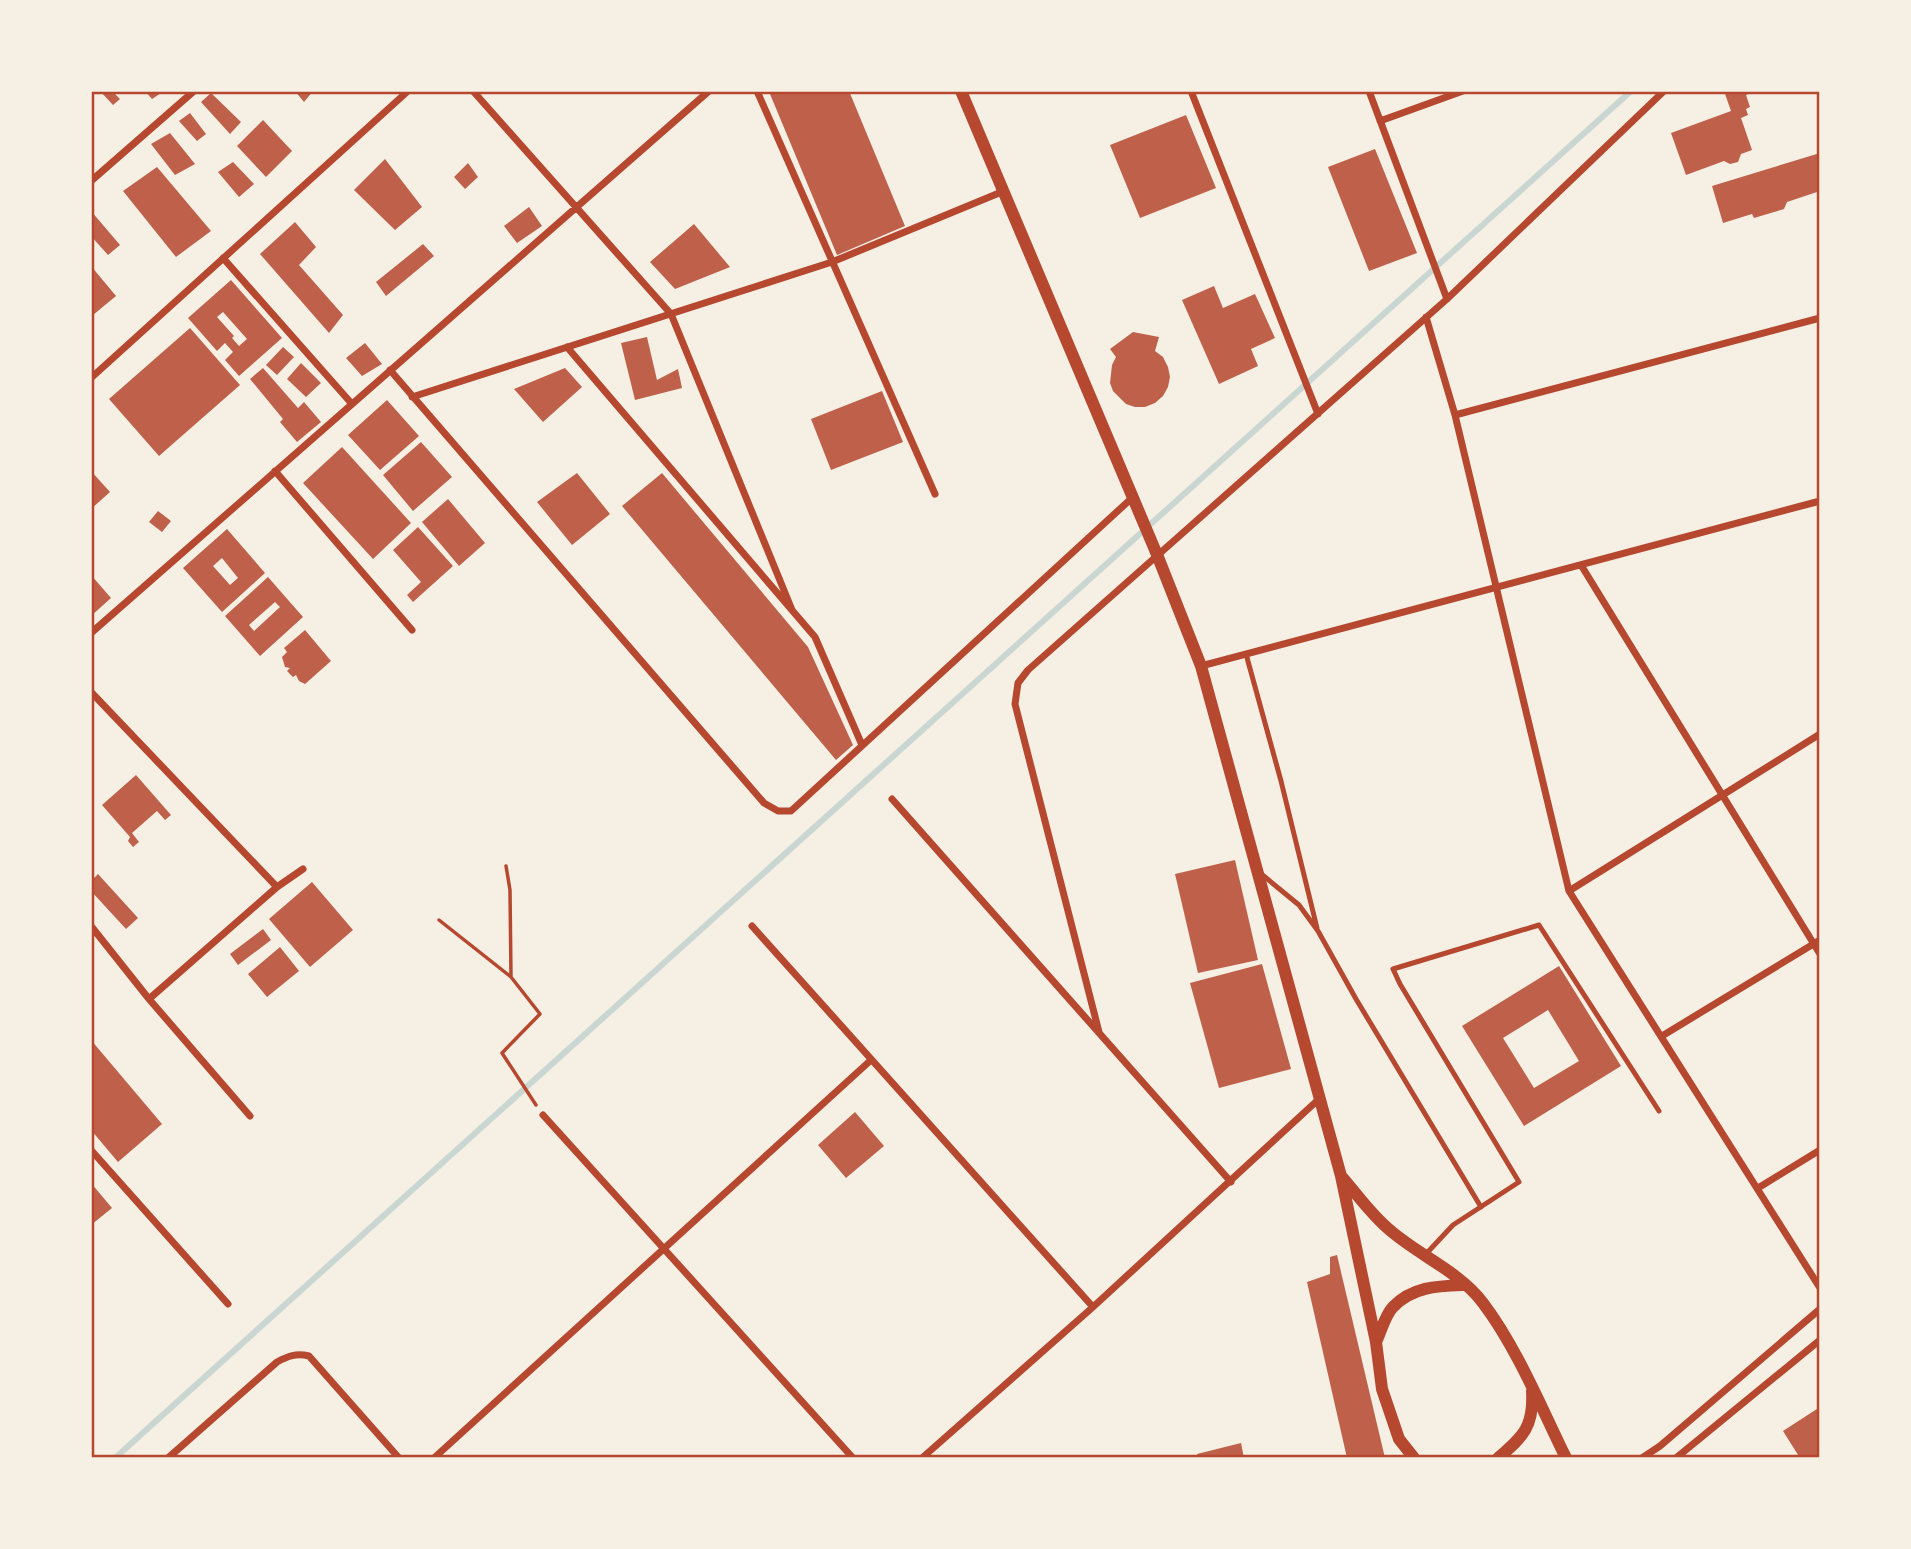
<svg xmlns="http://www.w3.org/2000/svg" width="1911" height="1549" font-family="'Crimson Pro',serif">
<rect width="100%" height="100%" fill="#f6efe4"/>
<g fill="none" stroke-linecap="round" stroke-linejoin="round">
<path stroke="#c9d6d2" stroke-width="6" d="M115,1458L1631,91"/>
</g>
<path fill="#bf614a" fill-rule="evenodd" d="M100,91H112L120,99L113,105Z
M145,91H164L152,99Z
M295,91H313L304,102Z
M777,91H849L905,226L837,255L770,94Z
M1724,91H1755L1746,95L1750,107L1746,109L1748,115L1741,118L1752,150L1741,154L1738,162L1730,164L1724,161L1686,175L1671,133L1731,111Z
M211,93L241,122L230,134L201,102Z
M190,113L206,134L197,141L179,121Z
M1186,115L1216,188L1140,218L1110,145Z
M263,120L292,151L266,177L237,146Z
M170,133L195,164L175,175L151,144Z
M1375,149L1417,253L1369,271L1328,167Z
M1820,153V191L1787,202L1784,209L1754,218L1752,214L1723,223L1712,186Z
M385,159L422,207L395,230L354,190Z
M233,162L254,184L239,197L218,172Z
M468,163L478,177L465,189L454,177Z
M157,167L211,231L176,257L123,191Z
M529,207L542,226L517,243L504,226Z
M91,211L120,245L108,255L91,236Z
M295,222L316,247L299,265L343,315L329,333L260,254Z
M694,224L730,267L675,289L650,262Z
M423,244L434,256L386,296L376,282Z
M91,266L116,296L93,315L91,312Z
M231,280L282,338L239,376L225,360L233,352L225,343L217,351L188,318ZM223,312L247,339L239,346L232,338L234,336L217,317Z
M1214,286L1223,308L1255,294L1275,338L1251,349L1258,366L1219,384L1182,300Z
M190,328L240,385L159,456L109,399Z
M1133,332L1159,337L1155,351L1163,357L1168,367L1170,377L1168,387L1163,396L1155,403L1145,407H1135L1126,404L1113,391L1110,383L1112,365L1116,357L1110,349Z
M647,337L657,380L678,369L682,388L635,400L621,343Z
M365,343L382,364L362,376L346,358Z
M283,347L294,357L277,375L266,365Z
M301,363L321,383L306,397L287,379Z
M263,368L298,408L304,402L321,422L297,442L280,422L283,419L250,379Z
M565,368L582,387L543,422L514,389Z
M882,391L903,442L831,470L811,419Z
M387,400L419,436L380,470L348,435Z
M421,442L452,477L413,511L383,475Z
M342,447L411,523L373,559L303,483Z
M91,471L110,492L91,509Z
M577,473L610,514L572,545L537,502Z
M662,473L808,647L853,745L836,760L622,506Z
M448,499L485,543L459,566L422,522Z
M158,511L171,521L162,532L149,522Z
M418,527L453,566L413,602L407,595L421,582L393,550Z
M227,529L265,573L222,612L183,568ZM222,558L238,578L230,585L213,566Z
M91,575L111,598L91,616Z
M268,577L303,617L260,656L225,616ZM275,602L280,607L254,631L249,625Z
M305,630L331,661L305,684L299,681L296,675L293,677L287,671L290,668L285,667L282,657L287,652L284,648Z
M136,775L171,815L165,820L157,811L132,833L139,842L133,847L128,841L130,837L102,805Z
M1235,860L1258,960L1198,973L1175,874Z
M98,874L138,918L126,929L91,891V881Z
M312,882L353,930L310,967L269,919Z
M263,929L271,940L238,965L230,954Z
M280,947L299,971L267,997L248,974Z
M1262,964L1291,1069L1219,1088L1190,983Z
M1559,966L1621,1066L1524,1126L1462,1026ZM1548,1010L1579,1061L1534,1088L1503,1038Z
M91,1040L162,1124L118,1162L91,1130Z
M855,1112L884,1146L846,1178L818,1145Z
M91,1183L112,1208L91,1225Z
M1337,1255L1385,1458H1347L1307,1282L1330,1274V1257Z
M1820,1407V1458H1800L1783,1431Z
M1241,1443L1244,1458H1198L1197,1454Z"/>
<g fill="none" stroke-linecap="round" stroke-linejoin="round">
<path stroke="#b5482f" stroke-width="3.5" d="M506,866L510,890L511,977
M439,920L511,977L540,1014L502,1053L536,1105"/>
<path stroke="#b5482f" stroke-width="5" d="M1246,654L1281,781L1317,928
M1260,873L1299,905L1318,931L1356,999L1481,1207
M1425,1255L1453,1225L1519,1182L1400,984L1393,969L1539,925L1659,1111"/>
<path stroke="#b5482f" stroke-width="7" d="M473,91L671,314L792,610
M757,91L935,494
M1191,91L1318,414
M1369,91L1447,299
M1380,121L1463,91
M91,181L194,91
M223,258L352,404
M1426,317L1455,415L1569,891L1820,1288
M567,347L815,637L862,745
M390,370L764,803L778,811H791L1133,497
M91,378L408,91
M412,397L832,262L1004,191
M1455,415L1820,318
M275,471L412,630
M1581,565L1820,954
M91,633L709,91
M1201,666L1820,501
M91,692L277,887
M892,799L1231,1182
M1569,891L1820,734
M91,926L149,999L250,1116
M752,926L1093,1307
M149,999L277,887L303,869
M1099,1032L1015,704L1018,683L1028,670L1447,299L1664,91
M1662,1036L1820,940
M543,1115L853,1458
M91,1150L228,1304
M1758,1188L1820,1150
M168,1458L277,1362C288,1356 296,1353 309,1356L399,1458
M434,1458L871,1060
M922,1458L1093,1307L1319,1099
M1642,1458L1660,1446L1820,1309
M1676,1458L1820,1340"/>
<path stroke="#b5482f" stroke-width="12" d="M961,91L1158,557L1201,666L1341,1176L1376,1342L1382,1389L1399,1439L1414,1458
M1341,1176C1357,1194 1372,1216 1391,1231C1420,1256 1460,1272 1483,1303C1517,1348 1541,1407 1566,1458
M1376,1342C1381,1332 1385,1315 1393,1307C1413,1286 1439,1286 1466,1285
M1498,1458C1524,1436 1534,1426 1532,1391"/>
</g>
<rect width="1911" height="1549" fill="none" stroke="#f6efe4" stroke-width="186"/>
<rect x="93" y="93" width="1725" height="1363" fill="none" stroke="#b5482f" stroke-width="2.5"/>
</svg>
